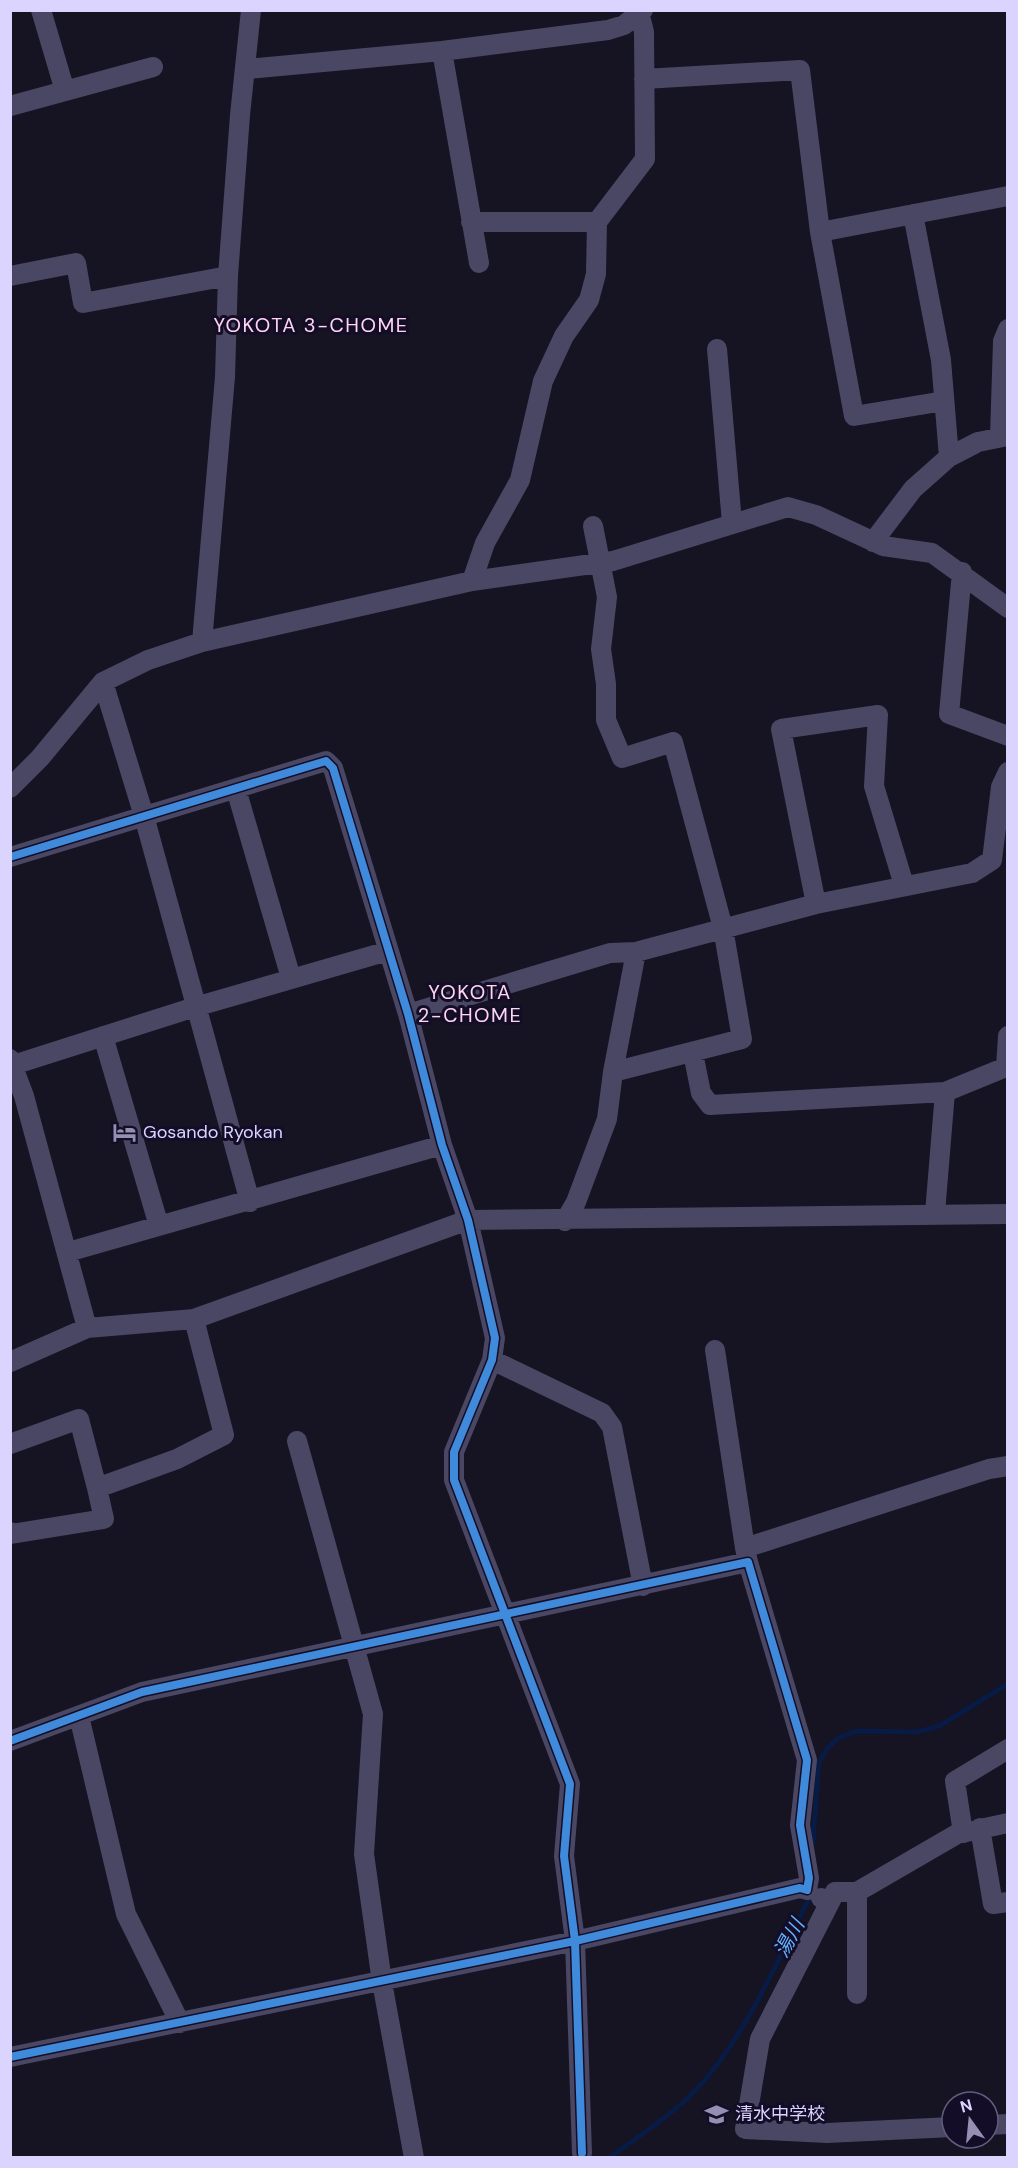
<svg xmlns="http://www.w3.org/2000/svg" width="1018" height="2168" font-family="'DM Sans','Noto Sans JP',sans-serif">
<rect width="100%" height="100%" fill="#161322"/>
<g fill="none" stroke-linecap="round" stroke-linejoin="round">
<path stroke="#071b45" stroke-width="5" d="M813,1843L819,1762L827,1749L838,1738L856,1731L917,1732L939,1726L1008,1684
M609,2158C637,2137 668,2118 693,2093C746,2038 776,1962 811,1895"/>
<path stroke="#494763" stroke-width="20" d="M41,10L65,91
M442,51L479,263
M247,69L442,51L608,30L624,25L643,10
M644,79L800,70L820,232L854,416L944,401
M10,106L153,67
M471,222H597
M820,232L1008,196
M10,276L76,263L83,303L228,276
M717,349L732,523
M1000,436L1003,341L1008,329
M949,457L978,442L1008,436
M873,542L913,489L949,457L941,360L913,214
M962,572L949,714L1008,736
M472,581L485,543L520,480L543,381L564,336L589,300L596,274L597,222L645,159L644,32L640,16
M202,642L472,581L613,561L788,507L816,515L883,546L932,553L1008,608
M103,682L144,816L250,1202
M10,788L40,758L103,682L148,660L202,642L225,377L228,276L240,115L251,10
M236,789L291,978
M10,857L326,761L333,768L408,1014L442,1145L468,1220L495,1338L492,1360L454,1452V1480L570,1784L564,1856L575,1941L582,2153
M816,904L781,729L878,715L874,786L904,885
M408,1014L610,953L636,952L816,904L972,873L992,860L1001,787L1008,772
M103,1036L159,1226
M693,1053L701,1093L710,1105L945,1092L1006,1067L1008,1036
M10,1059L24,1096L87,1328
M10,1066L195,1007L388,951
M613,1072L636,952
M935,1213L945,1092
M565,1221L576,1202L607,1119L613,1072L742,1039L723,928L673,742L622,758L606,720V684L601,649L607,597L593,526
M68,1252L442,1145
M715,1350L745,1548
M492,1360L602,1413L612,1427L643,1586
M10,1362L87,1328L194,1319L468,1220L1008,1214
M297,1441L373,1714L364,1854L382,1982L414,2158
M10,1444L79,1419L97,1488
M10,1532L11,1534L104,1519L97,1488L177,1459L224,1435L194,1319
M748,1562L745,1548L989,1469L1008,1466
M79,1716L126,1914L180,2023
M10,1741L142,1692L748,1562L807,1760L800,1825L809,1878L807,1890L800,1888L575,1941L10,2057
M980,1828L993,1904L1008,1902
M963,1833L955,1781L1008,1749
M821,1898L830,1902L835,1892H857L957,1834L1008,1823
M830,1902L760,2039L745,2129L827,2133L952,2127
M857,1994V1892
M988,2125L1008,2124"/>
<defs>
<path id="cycleway" d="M10,857L326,761L333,768L408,1014L442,1145L468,1220L495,1338L492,1360L454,1452V1480L570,1784L564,1856L575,1941L582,2153
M10,1741L142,1692L748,1562L807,1760L800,1825L809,1878L807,1890L800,1888L575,1941L10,2057"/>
</defs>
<use href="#cycleway" stroke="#130d28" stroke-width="11"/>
<use href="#cycleway" stroke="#408adc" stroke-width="8"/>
</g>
<defs>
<symbol id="hotel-bare" viewBox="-9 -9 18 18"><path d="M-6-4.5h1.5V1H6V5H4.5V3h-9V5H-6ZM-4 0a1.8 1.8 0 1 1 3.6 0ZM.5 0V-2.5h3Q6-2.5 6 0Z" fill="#9590b2" stroke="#130d28" stroke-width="2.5" paint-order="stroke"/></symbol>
<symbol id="school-bare" viewBox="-9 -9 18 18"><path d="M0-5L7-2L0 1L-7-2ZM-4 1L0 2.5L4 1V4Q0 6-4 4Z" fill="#9590b2" stroke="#130d28" stroke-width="2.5" paint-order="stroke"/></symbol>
</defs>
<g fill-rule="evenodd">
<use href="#hotel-bare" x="108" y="1116" width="33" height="33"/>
<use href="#school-bare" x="700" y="2098" width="33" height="33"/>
</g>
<g text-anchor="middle" stroke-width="6" stroke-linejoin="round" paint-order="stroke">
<g font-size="18" fill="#dad4ff" stroke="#130d28" text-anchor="start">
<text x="143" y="1138">Gosando Ryokan</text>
<text x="735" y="2120">清水中学校</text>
</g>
<g font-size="20" letter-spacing="1.5" fill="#ffd6ef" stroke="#130d28">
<text x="311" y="332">YOKOTA 3-CHOME</text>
<text x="470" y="999">YOKOTA<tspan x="470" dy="23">2-CHOME</tspan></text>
</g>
<g font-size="20" font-style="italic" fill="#62b2ff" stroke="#130d28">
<text transform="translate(789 1938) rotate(-62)" y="7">湯川</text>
</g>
</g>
<rect width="1018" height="2168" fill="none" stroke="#dad4ff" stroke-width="24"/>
<g transform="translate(970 2120) rotate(345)"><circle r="28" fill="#130d28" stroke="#635d7e" stroke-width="1.5"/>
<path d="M0-4.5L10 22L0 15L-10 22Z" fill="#9590b2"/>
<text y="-9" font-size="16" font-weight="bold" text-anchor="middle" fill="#dad4ff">N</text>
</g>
</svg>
